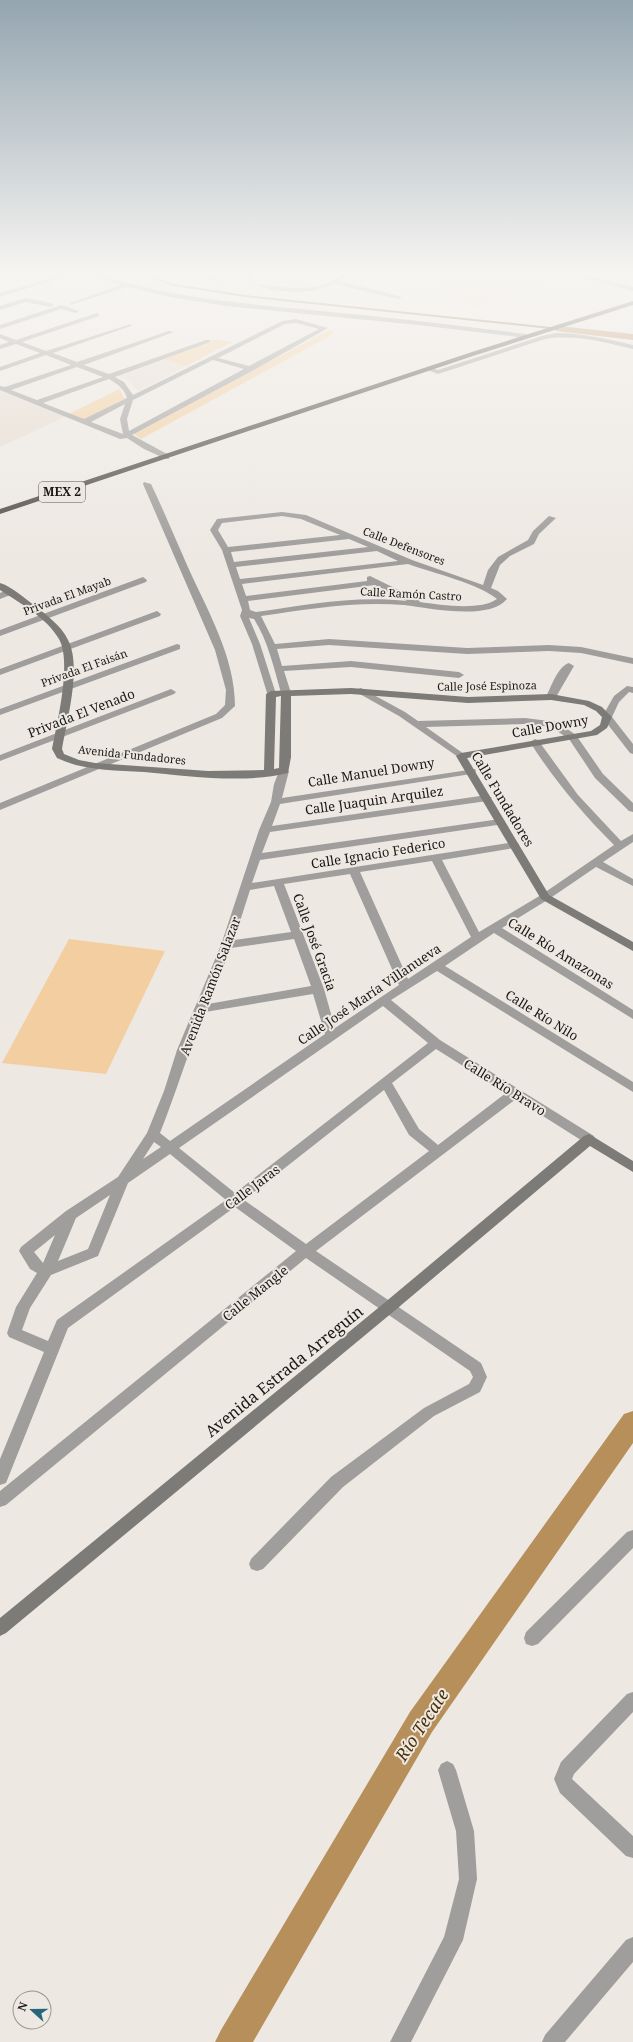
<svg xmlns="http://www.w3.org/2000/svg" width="633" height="2042" font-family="'Noto Serif',serif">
<rect width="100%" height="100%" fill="#ede8e2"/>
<path fill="#e6dcd1" d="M480,272H561L480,307L429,293Z
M162,359L186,366L138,391L130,382L117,375Z
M0,390L67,416L0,447Z"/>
<path fill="#f3cea0" d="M329,330L334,331L328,337L141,439L134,434Z
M217,339L232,342L186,366L162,359Z
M119,389L125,399L83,420L69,414Z
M69,939L165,951L106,1074L2,1063Z"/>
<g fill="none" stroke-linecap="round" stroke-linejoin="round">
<path stroke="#886b46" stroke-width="2" d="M137,272L174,285L245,296L560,329"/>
<path fill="#b78f5b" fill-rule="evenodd" d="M560,326L633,334V340L556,331L554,329Z
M633,1411V1443L432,1732L253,2042H215L221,2030L410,1712L624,1414Z"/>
<path fill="#a09e9c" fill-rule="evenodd" d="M72,272H80L0,297V293Z
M85,272H92C164,297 237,303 312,310C384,317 455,325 526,334L529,336L526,338L418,325L226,306L170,297L127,287L70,305V303L121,285Z
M194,272H202L223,280L218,281Z
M257,272H266L253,276L252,280H248V274Z
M345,272H351L339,281L402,297L399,299L334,284L313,291L297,292L272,290L259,286L262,284C287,289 326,293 345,272Z
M562,272H571L633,287V291Z
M26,298L51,303L54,305L51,307L26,302L0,310V306Z
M61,305L79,311L76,313L61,309L0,329V325Z
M97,313L99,314V316L22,342L46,351L131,324V326L53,353L77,362L169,331L174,332L84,365L109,374L206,340H210V342L115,377L124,382L133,395L282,321L296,319L328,328L254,370L132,435L169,455V459H166L144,449L127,438L120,439L0,390V386L5,387L71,365L46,355L0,371V367L40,353L16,344L0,349V345L9,342L0,338V334L16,340ZM296,323L319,329L249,366L218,358L285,324ZM213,360L244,369L129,431L127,419L133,400ZM77,367L103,377L37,400L11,390ZM109,379C117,384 124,388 127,398L84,419L43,403ZM125,404L120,419L123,434L91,422Z
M555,333C582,333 607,339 633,345V349C604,342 575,334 545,339L438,374L425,369L428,367L438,370L542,336Z
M144,482L151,484C164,511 175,538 187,565C207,610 235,656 235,706L222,718L0,810V803L216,714L225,705L226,690L215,650L143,484Z
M282,512L306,515L412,560L483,585L488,570L498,557L528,540L533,531L549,516L556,518L539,534L534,544L510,556L500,565L491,588L498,591L507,599C489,621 429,608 404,605C356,601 308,609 261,616L275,644L329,639L467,648L549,645L581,647L633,658V664L581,653L549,651L467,654L329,645L277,649L282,666L351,661L459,672L464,675L459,678L351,667L284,671L291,693L286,696L281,693C274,668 268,641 254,619L249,618L260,644L276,694L271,697L268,696L252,644L240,616L242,610L222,550L210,530L217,519ZM282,516L301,519L340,535L228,547L218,530L222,523ZM349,539L368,547L234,562L231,552ZM377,551L398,561L240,579L236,567ZM408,564C433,573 477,583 497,599C480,611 441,605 420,602L419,600L370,576L367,577V581L246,596L242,584ZM375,585L407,601C356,595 306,605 256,612L250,610L248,601Z
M143,577L147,580L146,582L0,636V630Z
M10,589L13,590V594L0,599V593Z
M157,611L161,614L160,616L0,675V669Z
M177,644L180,645V649L0,715V709Z
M569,663L574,666L556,697L554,699H548L546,697C551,687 558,666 569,663Z
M627,686L633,687V693L629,692L619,702L612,717L633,744V754L630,753L602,717L614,696Z
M361,688L405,712L418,721L525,718L557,722L576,735L603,774L633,803V812L629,811L595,778L569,739L551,727L525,724L426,727L464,754L466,756L461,759L399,716L358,693V689Z
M171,689L176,692L174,694L0,761V755Z
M535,739L538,740L578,795L621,841L633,834V842L603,862L633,879V886L596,867L549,899L502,928L633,1010V1019L494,933L445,966L633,1082V1092L437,971L391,1000L440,1040L594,1136L595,1139L594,1142H584L516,1099L316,1251L481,1363L487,1377L480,1392L434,1416L343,1487L263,1569L257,1571L251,1569L249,1564L251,1559L331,1477L424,1408L469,1384L473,1377L470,1371L306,1258L6,1505L0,1507V1491L296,1251L235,1207L68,1328L6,1483L0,1485V1459L44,1352L9,1337L7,1333L16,1307L37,1273L30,1269L19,1251L21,1247L66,1211L118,1177L147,1133L164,1091L177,1050L221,945L259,830L271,802L274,784L280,769L284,768L289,771L282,798L475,769L476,771L475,773L471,774L280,804L272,826L487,795L492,798L487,801L270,832L262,853L500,819L504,820L505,822L504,824L260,860L252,883L514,842L518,843L519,845L518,847L514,848L442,860L479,932L541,895L614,845C582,813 554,780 530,742ZM432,861L471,937L408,979L360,872ZM350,874L399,985L335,1028L324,989L284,884ZM274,886L291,932L234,940L250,890ZM294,939L311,986L208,1004L231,948ZM313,994L325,1034L170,1141L160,1133C176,1093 188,1052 205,1012ZM383,1006L428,1043L235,1193L179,1148ZM436,1049L506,1093L438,1145L419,1129L392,1083ZM384,1090L409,1135L429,1151L306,1244L244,1200ZM154,1142L161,1147L143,1159ZM170,1154L226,1200L57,1320L48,1341L22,1330L30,1308L51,1275L98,1256L128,1183ZM110,1195L88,1249L58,1261L76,1218ZM55,1235L43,1263L34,1252Z
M633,1530V1548L538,1644L532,1646L526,1644L524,1638L526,1632L627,1532Z
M633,1692V1712L574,1774L572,1779L633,1836V1858L626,1856L560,1793L554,1779L561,1762L627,1694Z
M447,1761L453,1764L456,1770L474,1831L477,1879L463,1940L411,2042H390L444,1937L459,1879L456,1831L438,1770L441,1764Z
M633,1937V1962L565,2042H542L545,2035L626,1940Z"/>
<path fill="#7d7b77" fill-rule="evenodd" d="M0,583C11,586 24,598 34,605C46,615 61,625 68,640C82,666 67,720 62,749L64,754L79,760L95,763L208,771L264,770L266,694L271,691L351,688L468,697L551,694L589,701L602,707L612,717L607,728L597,735L467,758L549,895L633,942V951L541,899L456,756L461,753L591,731L600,725L602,717L596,711L584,705L551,700L468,703L351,694L291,696V757L288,773C246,784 187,776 144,772C114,770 84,771 57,758L52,749C57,723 72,662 59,639C47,618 20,603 0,590ZM281,696L279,768L274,769L276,697Z
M589,1134L633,1161V1172L590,1146L393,1312L6,1633L0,1636V1618L383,1304L584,1136Z"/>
<path fill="#504c47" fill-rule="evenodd" d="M633,301V305L476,355L0,514V509L472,352Z"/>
</g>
<linearGradient id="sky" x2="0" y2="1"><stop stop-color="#94a5b0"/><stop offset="0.49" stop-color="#f7f5f2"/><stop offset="1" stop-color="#f7f5f2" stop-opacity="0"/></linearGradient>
<rect width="633" height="557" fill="url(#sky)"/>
<g text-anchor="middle" stroke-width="4" stroke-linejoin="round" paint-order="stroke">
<g font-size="11" fill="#1a1816" stroke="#ede8e2">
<text transform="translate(404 546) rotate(21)" y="4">Calle Defensores</text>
<text transform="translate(411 594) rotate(3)" y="4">Calle Ramón Castro</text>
<text transform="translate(67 596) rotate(-20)" y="4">Privada El Mayab</text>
<text transform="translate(84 668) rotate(-20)" y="4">Privada El Faisán</text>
<text transform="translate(487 686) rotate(-1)" y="4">Calle José Espinoza</text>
<text transform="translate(132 755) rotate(6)" y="4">Avenida Fundadores</text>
</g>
<rect fill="#ede8e2" stroke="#595653" stroke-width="1" x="39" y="482" width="46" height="20" rx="3"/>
<g font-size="12" font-weight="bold" fill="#1a1816">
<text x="62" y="496">MEX 2</text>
</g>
<g font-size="13" fill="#1a1816" stroke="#ede8e2">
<text transform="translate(81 713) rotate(-21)" y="5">Privada El Venado</text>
<text transform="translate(550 726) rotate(-10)" y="5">Calle Downy</text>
<text transform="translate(371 772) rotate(-9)" y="5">Calle Manuel Downy</text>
<text transform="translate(503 799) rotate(59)" y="5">Calle Fundadores</text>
<text transform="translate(374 800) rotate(-8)" y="5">Calle Juaquin Arquilez</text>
<text transform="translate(378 853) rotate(-9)" y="5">Calle Ignacio Federico</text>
<text transform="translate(315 942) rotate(70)" y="5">Calle José Gracia</text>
<text transform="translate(561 953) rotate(32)" y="5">Calle Río Amazonas</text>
<text transform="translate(210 986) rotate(-69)" y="5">Avenida Ramón Salazar</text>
<text transform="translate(369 994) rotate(-34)" y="5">Calle José María Villanueva</text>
<text transform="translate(542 1015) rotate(32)" y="5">Calle Río Nilo</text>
<text transform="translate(505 1087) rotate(32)" y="5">Calle Río Bravo</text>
<text transform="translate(252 1187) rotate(-37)" y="5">Calle Jaras</text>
<text transform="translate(255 1293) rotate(-39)" y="5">Calle Mangle</text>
</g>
<g font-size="16" fill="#1a1816" stroke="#ede8e2">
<text transform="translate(284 1371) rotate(-39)" y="6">Avenida Estrada Arreguín</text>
</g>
<g font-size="17" font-style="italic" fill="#4d3105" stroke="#ede8e2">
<text transform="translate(422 1725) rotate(-57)" y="6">Río Tecate</text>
</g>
</g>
<g transform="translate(32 2010) rotate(291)"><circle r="19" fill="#ede8e2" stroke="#999590"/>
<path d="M0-3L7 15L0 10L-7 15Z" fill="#25667a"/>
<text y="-6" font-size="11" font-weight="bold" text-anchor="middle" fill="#1a1816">N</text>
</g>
</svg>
